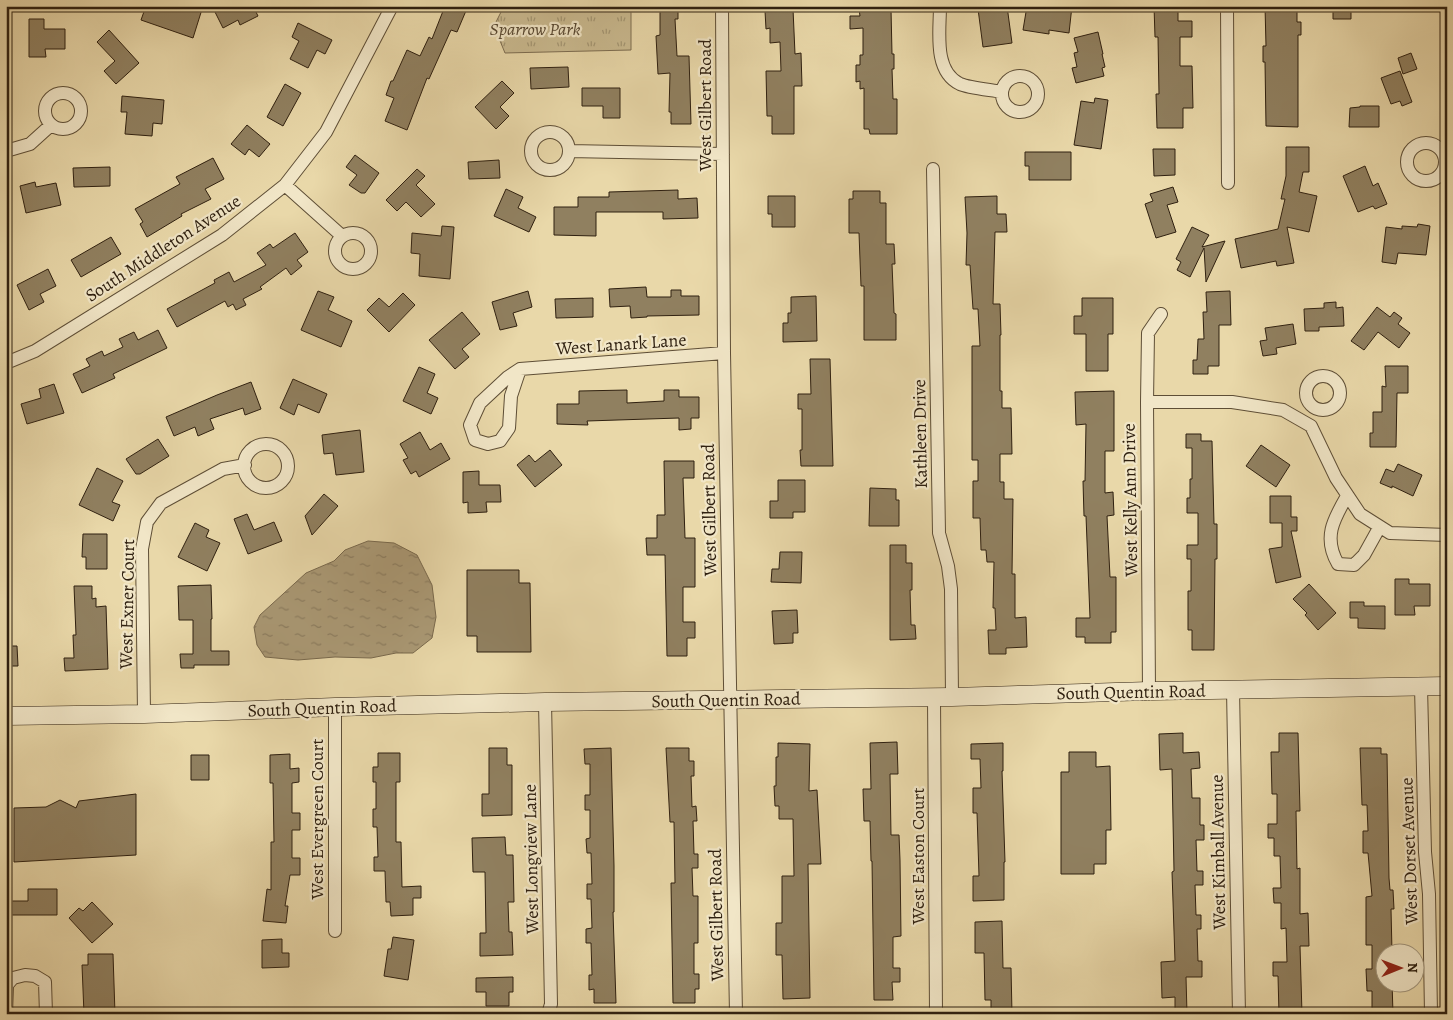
<svg xmlns="http://www.w3.org/2000/svg" width="1453" height="1020" font-family="Alegreya,serif">
<defs>
<pattern id="grass-tufts" width="24" height="20" patternUnits="userSpaceOnUse" patternTransform="scale(1.25)"><rect width="24" height="20" fill="#c9b98f"/><path d="M3 7l-1-3M5 7V3M7 7l1-3M15 17l-1-3M17 17v-4M19 17l1-3" fill="none" stroke="#a49673"/></pattern>
<pattern id="water-ripples" width="26" height="14" patternUnits="userSpaceOnUse" patternTransform="scale(1.25)"><rect width="26" height="14" fill="#aa9975"/><path d="M2 4q2-2 4 0t4 0M15 11q2-2 4 0t4 0" fill="none" stroke="#8b7c5f"/></pattern>
</defs>
<rect width="100%" height="100%" fill="#e9d8a9"/>
<filter id="stains"><feTurbulence type="fractalNoise" baseFrequency=".004" numOctaves="4"/><feColorMatrix values="0 0 0 0 .2 0 0 0 0 .09 0 0 0 0 .02 0 0 0 .5 -.17"/></filter>
<radialGradient id="worn" r=".72"><stop offset=".6" stop-color="#630" stop-opacity="0"/><stop offset="1" stop-color="#630" stop-opacity=".3"/></radialGradient>
<path fill="url(#grass-tufts)" stroke="#7c6c50" d="M504,6H631V50L505,53L494,26Z"/>
<path fill="url(#water-ripples)" stroke="#79694d" d="M368,541L394,543L417,555L432,585L436,617L432,638L413,653H396L371,658L335,657L298,660L265,657L257,645L254,627L260,615L306,573L334,561L345,550Z"/>
<path fill="#908060" stroke="#2f2010" d="M146,6H165L177,10L178,6H203L193,38L141,20Z
M212,6H253L258,16L240,25L238,20L223,28Z
M445,6H468L457,32L451,30L429,79L427,78L407,130L385,121L394,98L386,95L391,81H393L407,50L420,56L429,37L432,39Z
M660,6H678V19H675L677,56H689L691,124H671V112H669L670,73L658,74L656,36L660,35Z
M986,6H1007L1012,43L983,47L978,9L986,8Z
M1027,6H1072L1069,33L1049,30V34L1023,30Z
M1154,6H1178V21H1192V37H1180V66H1192L1193,108H1183V128H1157L1156,94H1159L1158,37H1155Z
M1265,6H1297V22H1301V35H1298V127L1266,126L1265,62H1263V46H1266Z
M1333,6H1351V19H1333Z
M793,9L795,54L801,53L802,86H794V134H772V116H767L766,71H781L780,42L770,43V28L766,29L765,11Z
M859,9H891L892,54H894V69H892L893,99H897V134H870L869,129H864V88L860,89V81L856,82V65H860V55H863V28L850,29V16H860Z
M29,19H44V29H65V49H45L46,57H29Z
M298,23L332,40L325,54L317,50L308,68L290,59L299,41L292,37Z
M109,30L139,63L116,84L104,71L115,61L97,42Z
M1098,32L1103,54H1102L1105,67L1102,68L1104,76L1076,83L1072,68L1077,67L1074,53L1078,52L1074,38Z
M1411,53L1417,69L1403,74L1398,58Z
M568,67L569,87L531,89L530,68Z
M1400,71L1412,102L1402,106L1400,101L1391,104L1381,78Z
M502,81L514,93L500,107L509,116L496,129L475,107Z
M285,84L301,93L283,126L267,117Z
M582,88H620V118H603V106H582Z
M122,96L164,100L162,124L153,123L152,136L125,134L127,112H121Z
M1095,98L1108,100L1101,149L1074,145L1081,101L1094,103Z
M1360,106H1379V127H1349L1350,108L1360,107Z
M247,125L270,144L259,157L249,149L245,155L231,144Z
M1286,147H1309V172H1303L1299,192L1317,196L1309,232L1287,227L1294,263L1277,266L1276,261L1241,268L1235,239L1278,229L1285,199H1281L1286,176Z
M1153,149H1175V175L1154,176Z
M1025,152H1071V180H1029V166H1025Z
M355,155L379,173L365,193H361L349,185L357,175L346,167Z
M213,158L224,179L205,189L211,199L181,214L182,216L147,237L140,224L143,222L135,209L180,184L176,177Z
M499,160L500,178L469,179L468,162Z
M1365,166L1373,186L1378,183L1387,204L1375,209L1373,206L1358,212L1343,176Z
M110,167V186L74,187L73,168Z
M417,169L425,176L416,185L435,204L421,217L406,202L397,211L386,200Z
M35,182L36,187L56,183L61,205L26,213L20,186Z
M1173,187L1178,202L1167,205L1176,232L1156,238L1145,204L1153,201L1150,194Z
M506,189L523,197L518,208L536,217L529,232L494,216Z
M678,190V199L697,198L698,218L663,219V212H596V236L554,235V207H578V197H609V192Z
M853,191H880V203H886V244H894L895,264H892L894,313L896,314V340H864V286H861L859,233H849V199H853Z
M768,196H795V227H772V214H768Z
M997,196V214H1006L1007,232H995L993,304H1000L1001,335H1000V391H1002V408H1011L1012,454H1000V482H1004V499H1013L1012,574H1015V618L1026,617L1027,647L1006,648V654H989L988,630H996L995,608H993L994,562H987L986,550H981L980,518H973V481H978V460H972V346H980L978,309H973L970,265H966L967,233L965,197Z
M1418,224L1430,226L1426,255L1398,253L1396,264L1382,262L1386,227L1402,229V226L1417,227Z
M442,226L454,227L450,279L419,276L420,254L411,253L412,233L441,236Z
M1192,227L1209,235L1202,247L1225,241L1206,282L1204,248L1190,277L1177,270L1181,262L1176,259Z
M295,233L308,252L297,260L302,266L291,275L286,268L260,287L262,289L243,299L246,305L236,310L233,304L228,307L225,301L177,327L167,309L215,283L214,280L229,272L234,282L266,265L257,253L270,244L273,248Z
M111,237L121,254L81,277L71,260Z
M48,269L56,286L40,294L44,302L29,310L17,285Z
M646,287L647,297H671V290H681V296H699V315L647,316V317L631,318L630,306L610,307L609,289Z
M318,291L334,297L328,310L352,321L341,347L301,330Z
M528,291L532,307L513,313L517,326L500,330L492,302Z
M1230,291L1231,325H1219V366H1208V374H1193V360H1197L1198,339H1204L1203,312H1207L1206,292Z
M403,293L415,305L389,332L367,310L379,298L389,307Z
M816,296L817,341L783,342V323H788V313H791V297Z
M593,298V317L556,318L555,299Z
M1082,298H1113V334H1108V371H1086V334H1074V316H1082Z
M1336,302V308L1343,307L1344,326L1319,327V331H1305L1304,309L1324,308V303Z
M1377,307L1390,317L1394,312L1402,318L1398,324L1410,333L1399,348L1378,332L1364,350L1351,341Z
M462,312L480,334L462,349L469,357L455,369L429,340Z
M1293,324L1296,344L1276,348L1277,354L1263,356L1260,341L1267,340L1265,328Z
M158,330L167,348L113,374L115,378L82,393L73,374L90,366L86,359L102,351L104,356L123,347L119,339L134,332L138,340Z
M810,359H830L833,466H801L800,450H802V409H798V394H811Z
M1385,366H1408V393H1397L1396,447H1370V433H1373V412H1382V386L1386,387Z
M419,367L435,374L427,393L438,398L431,414L403,401Z
M293,379L327,394L319,413L298,404L294,415L280,408Z
M251,382L261,409L245,415L243,408L210,419L214,429L198,436L195,427L174,436L166,417L217,395Z
M54,384L64,413L27,424L21,404L41,398L39,389Z
M627,390V403L664,401V390H679V397H699V418H691V429L679,430V418L587,421L588,425L557,424V404H579V391Z
M1114,391V451H1105V493L1113,492L1114,515L1107,516L1110,577H1116V632H1111V643H1085V637H1076V618H1090L1086,516H1084L1083,481H1085L1086,424L1076,425L1075,392Z
M360,430L364,472L336,475L333,453L324,454L322,435Z
M420,432L430,450L441,443L450,459L419,477L416,471L411,474L403,460L408,458L400,444Z
M1186,434H1201V441H1212L1214,524H1217V559H1215L1214,650H1192V630H1188V591H1191V559H1187V545H1198V513H1187V498H1190V479H1192V448H1186Z
M158,439L169,456L140,474H136L126,459Z
M1261,445L1290,465L1276,487L1246,466Z
M550,450L562,465L535,487L517,465L529,455L535,462Z
M664,461H694V478H683L685,538H695V587H683V622H695V638H687V656H667L665,555H647L646,538H657V515H665Z
M1398,464L1422,475L1413,496L1392,486V488L1380,483L1386,469L1394,472Z
M97,468L123,481L112,502L120,505L113,521L79,505Z
M479,471V485H500L501,502H486L487,512L468,513V502L463,503V472Z
M778,480H805V512H793V518H770V501H778Z
M870,488L896,489V500H899V526H869Z
M324,494L338,506L312,535L305,516Z
M1270,496H1291V517H1297V531H1291L1301,577L1276,583L1269,549L1282,547V523H1270Z
M247,514L254,530L274,522L282,541L248,554L234,519Z
M195,523L209,530L206,537L220,543L207,571L178,557Z
M83,534H107V569H86V557H82Z
M890,545H906V563H912V590H910L911,625H915L916,639L890,640Z
M780,552H802L801,583L771,582L772,569H779Z
M467,570H519V583H530L531,652H477V636H467Z
M1395,579H1409V584H1430V606H1414L1415,615H1395Z
M1309,584L1336,613L1318,630L1305,615L1307,613L1293,599Z
M211,585L212,619H211V651H229V665H194V668H181L180,654H193V620H179L178,586Z
M74,586H92V599L96,598V607L106,606L108,669L65,671L64,658H74L73,635H76Z
M1350,602H1364V606H1385V629L1358,628V618H1350Z
M797,610L798,633H793V643L774,644L772,611Z
M6,646H17L18,666H6Z
M1183,733V753L1199,752L1200,768L1191,769L1192,798H1200V825H1204V840H1196L1197,871H1203V885H1195L1196,915H1201V929H1197L1198,961H1202V977H1186L1187,1014H1175V997L1162,998L1161,962L1175,961L1172,872L1174,871L1172,769L1160,770L1159,734Z
M1279,733H1298L1300,811H1296L1297,869L1300,868V914L1308,913L1309,946H1300L1302,1014H1279L1278,976H1273V962H1287L1286,928L1281,929V903H1274L1273,888H1281L1280,856H1274V838H1268V824H1277V794H1272L1271,752H1279Z
M897,742L898,774H890L891,835H899L900,860L901,936L893,937V968H900V982H892L893,1000H874L872,861H871L870,821H864L863,789H871L870,743Z
M778,743L810,744L809,791L817,790L821,864H808L810,998L783,999L782,955H776V923H782V876H794L793,819H779V806H775L774,786H776V757H778Z
M1003,743V771H1002L1005,862H1004V900L973,901V876H979L977,813H973V788H981L980,759H971V744Z
M489,748H507V765H512V815L482,816V794H489Z
M611,748L614,866V912H613L616,1003H594V989L589,990V975H592L591,943H586V929L592,928L591,899H587V884H592L591,853H587L586,839L590,838V810H585V795H590V764H585L584,749Z
M666,748H689V761H694V776H691L692,807L696,806L697,821H693L694,854H698V868H692L693,896H698V943H694V974H699V989H695V1003H673L671,883H675L674,822H670Z
M1360,748H1381V754H1387L1389,878L1390,890H1393L1394,909H1391L1392,952H1386V982H1392L1393,1014H1372V991H1367L1366,969H1372V945H1366V897L1372,896L1368,853H1363V831H1368L1367,805H1362Z
M1069,752H1096V767L1110,766L1111,830H1106V864H1094V874H1061V772H1069Z
M378,753H400V782H396V842H401L402,887L421,886V898H413V915L391,916L390,902H386L385,871H374V857H378L377,827H373V809H376V782H373V767H378Z
M290,754V769L299,768V782L292,783V813H300V830H292V858H300V875H290L285,906H288L286,923L263,921L267,889L271,890V842H274L273,783H270V755Z
M191,755H209V780H191Z
M136,794V855L14,862V808L46,807L60,800L76,808L79,801Z
M505,837L506,855H513L514,902H508L509,932H512L513,955L480,956V933H486L485,872H473L472,838Z
M28,889H57V915H6V901H28Z
M92,902L113,924L92,943L69,918L79,908L83,911Z
M1002,921L1003,968H1011L1012,1014H991V1000H985L984,953H975V922Z
M393,937L414,940L408,980L384,976L388,949H391Z
M282,939V953H289V967L262,968V940Z
M88,954H113L115,1014H84L82,965H88Z
M513,977V992H509V1006H486V992H476V978Z"/>
<g fill="none" stroke-linecap="round" stroke-linejoin="round">
<defs>
<path id="street" d="M722,6L724,353L736,1014
M940,6C940,31 933,71 960,84C969,88 992,90 1002,92
M1227,6L1228,183
M1002 94a18 18 0 1 1 36 0a18 18 0 1 1-36 0Z
M45 111a18 18 0 1 1 36 0a18 18 0 1 1-36 0Z
M531 151a19 19 0 1 1 38 0a19 19 0 1 1-38 0Z
M1407 162a19 19 0 1 1 38 0a19 19 0 1 1-38 0Z
M6,151L30,144L51,125
M569,151L723,154
M933,169L939,533L948,566L951,589L952,697
M285,185L342,236
M335 251a18 18 0 1 1 36 0a18 18 0 1 1-36 0Z
M6,363L35,351L222,235L285,185L326,132L392,6
M520,369L511,396L509,428L500,441L488,444L475,440L470,425L480,403L508,377L520,369L724,353
M1306 393a17 17 0 1 1 34 0a17 17 0 1 1-34 0Z
M1147,402H1232L1283,410L1311,426L1336,478L1360,514L1390,533L1447,535
M244 466a22 22 0 1 1 44 0a22 22 0 1 1-44 0Z
M1347,496C1333,520 1323,538 1338,564L1354,565L1364,555L1379,528
M1421,687L1425,852L1429,894L1431,1014
M1233,690L1239,1014
M1149,691L1147,402L1148,333L1161,314
M934,697L936,1014
M545,702L551,1004L548,1014
M144,714L142,549L147,522L161,503L223,469L245,465
M335,931V707
M6,1014L7,985L13,978L25,975L35,976L45,982L46,1014"/>
<path id="secondary" d="M6,716L144,714L335,707L545,702L952,697L1149,691L1447,686"/>
</defs>
<use href="#street" stroke="#5e4e36" stroke-width="14"/>
<use href="#secondary" stroke="#2f2010" stroke-width="19"/>
<use href="#street" stroke="#f1e6c7" stroke-width="12"/>
<use href="#secondary" stroke="#f1e6c7" stroke-width="18"/>
</g>
<g text-anchor="middle" stroke-width="4.5" stroke-linejoin="round" paint-order="stroke">
<g font-size="18" font-style="italic" fill="#564630" stroke="#f1e6c7">
<text x="535" y="35">Sparrow Park</text>
</g>
<g font-size="18" fill="#2f2010" stroke="#f1e6c7">
<text transform="translate(705 105) rotate(-90)" y="6">West Gilbert Road</text>
<text transform="translate(163 248) rotate(-33)" y="6">South Middleton Avenue</text>
<text transform="translate(621 344) rotate(-4)" y="6">West Lanark Lane</text>
<text transform="translate(920 434) rotate(-91)" y="6">Kathleen Drive</text>
<text transform="translate(1130 500) rotate(-91)" y="6">West Kelly Ann Drive</text>
<text transform="translate(709 510) rotate(-91)" y="6">West Gilbert Road</text>
<text transform="translate(127 604) rotate(-89)" y="6">West Exner Court</text>
<text transform="translate(1131 692) rotate(-1)" y="6">South Quentin Road</text>
<text transform="translate(726 700) rotate(-1)" y="6">South Quentin Road</text>
<text transform="translate(322 708) rotate(-2)" y="6">South Quentin Road</text>
<text transform="translate(317 819) rotate(-90)" y="6">West Evergreen Court</text>
<text transform="translate(1409 851) rotate(-92)" y="6">West Dorset Avenue</text>
<text transform="translate(1218 852) rotate(-91)" y="6">West Kimball Avenue</text>
<text transform="translate(918 856) rotate(-90)" y="6">West Easton Court</text>
<text transform="translate(531 859) rotate(-91)" y="6">West Longview Lane</text>
<text transform="translate(716 915) rotate(-91)" y="6">West Gilbert Road</text>
</g>
</g>
<rect width="1453" height="1020" fill="none" stroke="#e9d8a9" stroke-width="25"/>
<rect x="8" y="8" width="1438" height="1005" fill="none" stroke="#2f2010" stroke-width="2.5"/>
<rect x="12" y="12" width="1428" height="995" fill="none" stroke="#2f2010"/>
<g transform="translate(1400 968) rotate(89)"><circle r="24" fill="#f1e6c7" stroke="#a3977e"/>
<path d="M0-4L9 19L0 12L-9 19Z" fill="#8f2418"/>
<text y="-8" font-size="14" font-weight="bold" text-anchor="middle" fill="#2f2010">N</text>
</g>
<rect width="100%" height="100%" filter="url(#stains)"/>
<rect width="100%" height="100%" fill="url(#worn)"/>
</svg>
